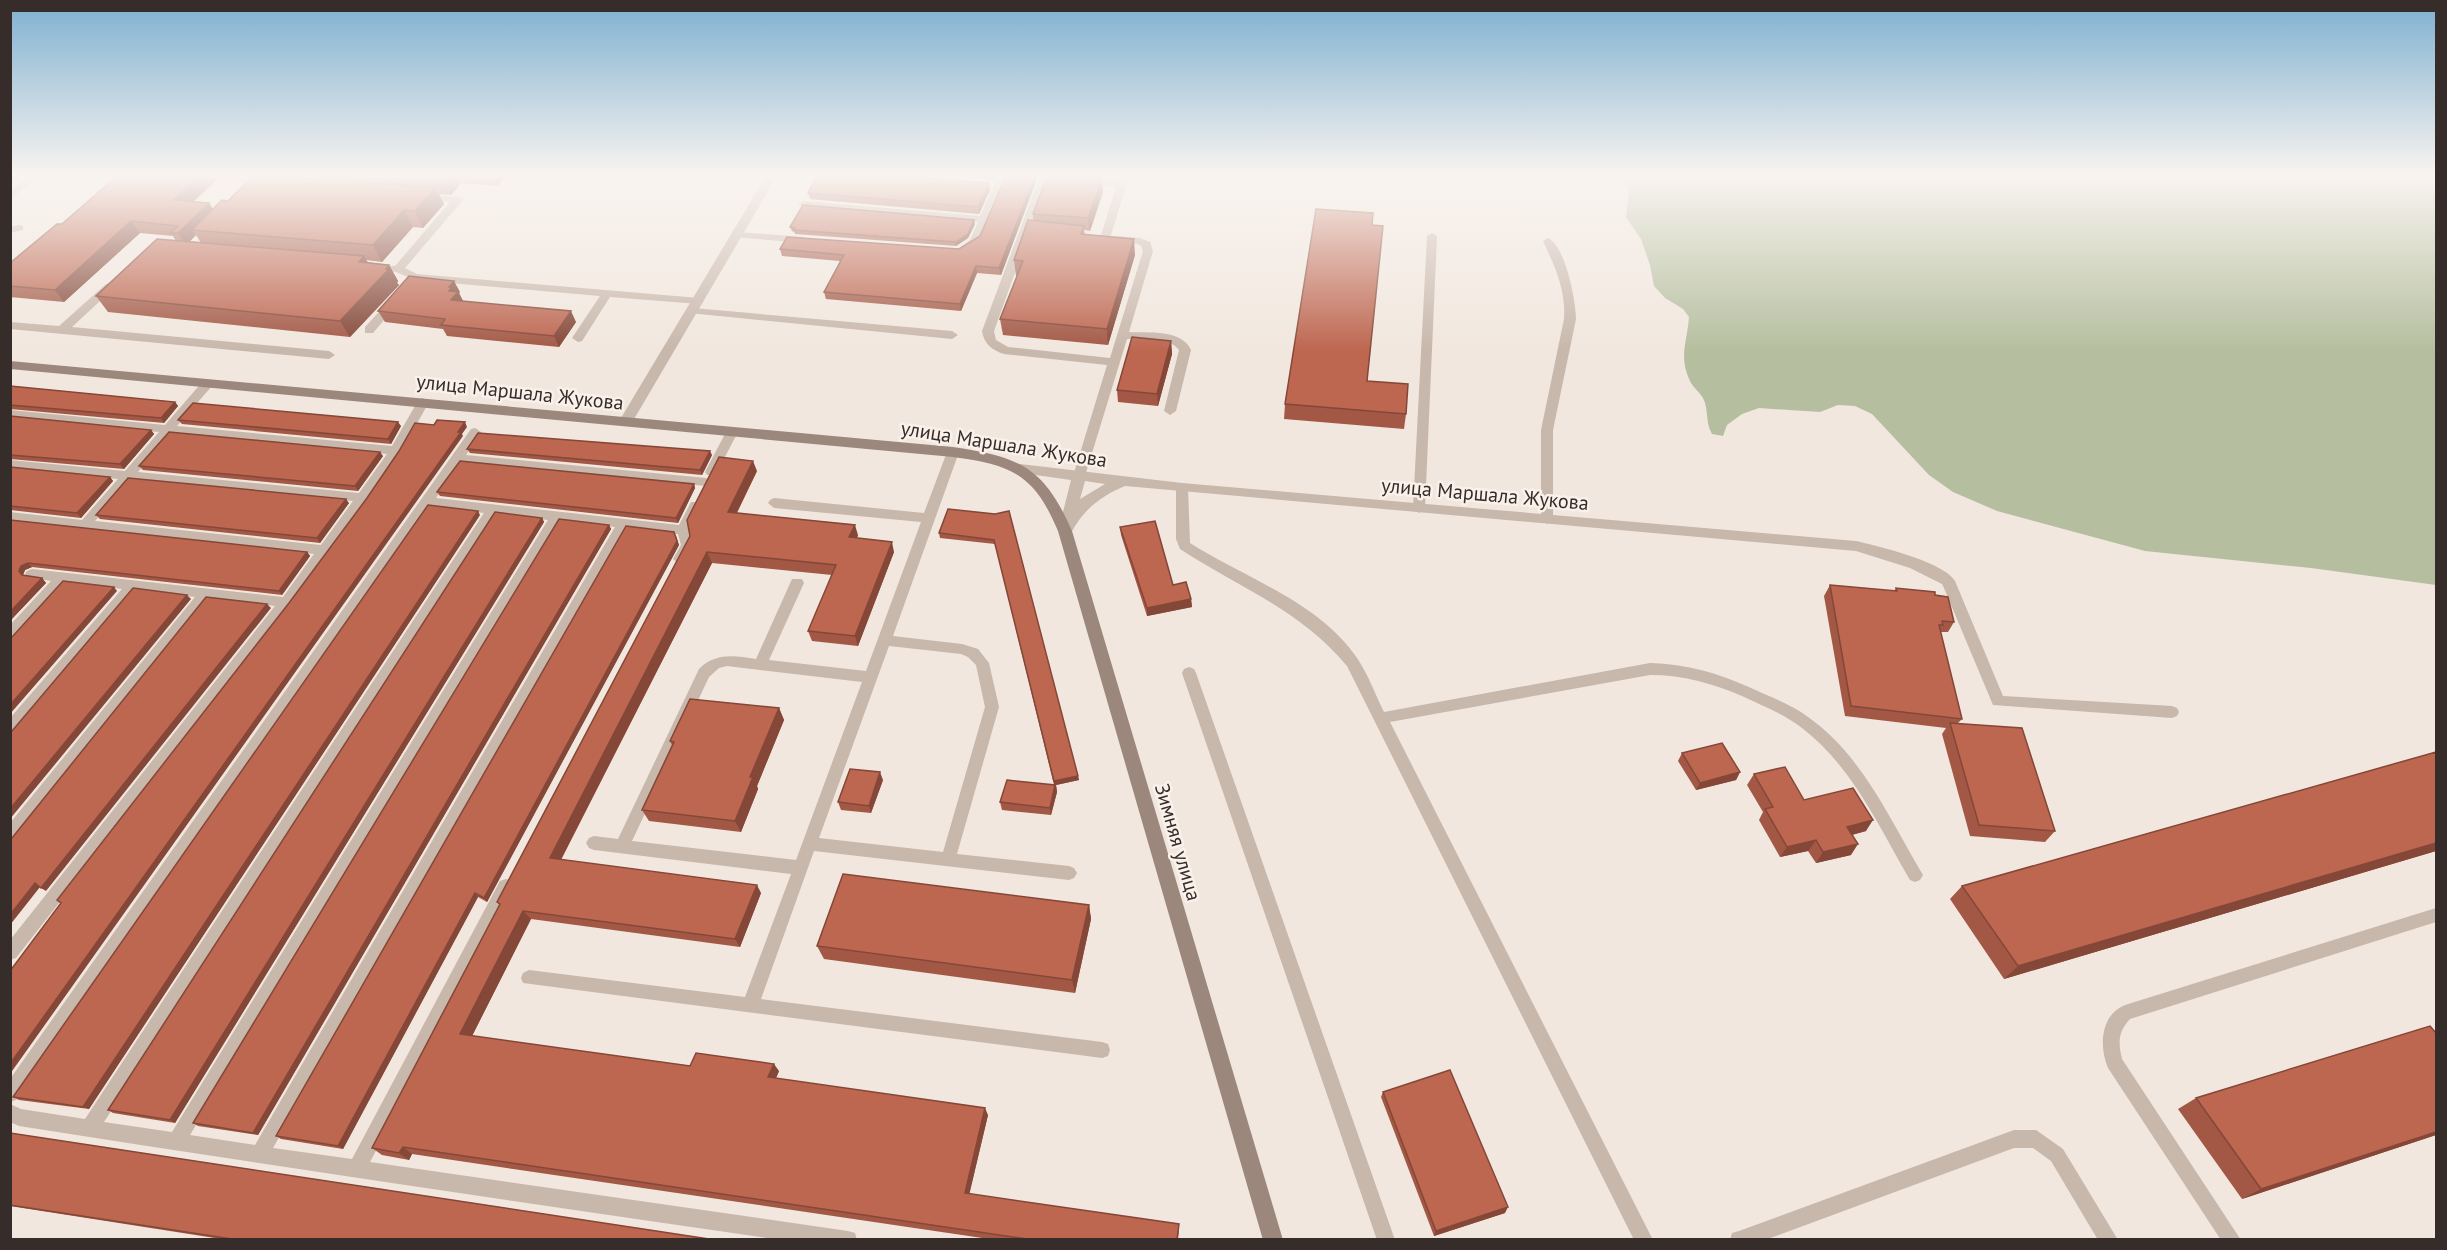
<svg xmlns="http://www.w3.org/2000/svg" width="2447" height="1250" font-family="'PT Sans',sans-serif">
<rect width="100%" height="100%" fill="#f1e7de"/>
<path fill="#b5bf9f" d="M1623,176H2436V585L2311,568L2145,551L1997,511L1953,492L1929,475L1872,414L1855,406L1838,405L1820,412L1759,408L1742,414L1727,425L1723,436L1712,434C1705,422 1709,410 1703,398C1700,393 1694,388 1691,383C1678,357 1687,343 1689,317L1683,309L1665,298L1654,286L1650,265L1641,239L1626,217L1629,190Z"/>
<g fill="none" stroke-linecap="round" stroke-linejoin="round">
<path fill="#c8b7ab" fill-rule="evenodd" d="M29,176H40L10,199V191Z
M216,176H238L268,182L269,184L264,187Z
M998,176H1008L979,242L961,254L956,251L970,240L978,222L803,207L798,204L803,201L980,216Z
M1040,176H1050L994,331L996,340L1008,347L1110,358L1143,251L1141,246L1138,244L1113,241V237L1117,236L1140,238L1150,242L1153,251L1129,332C1148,333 1182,329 1191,350L1176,411L1170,415L1164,411L1179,350C1170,337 1142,340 1127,339L1085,476L1079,480L1073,476L1107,365L1004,354C992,350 984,344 982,331Z
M1120,176L1129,177L1110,238L1105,241L1101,240L1100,238L1116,187L1085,185L1080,182L1085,179L1118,181Z
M423,194L458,197L463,200L405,268L417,274L699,298L704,301L699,304L610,297L582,341L578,342L572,338L600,296L415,280L396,272L370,269V265L395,266L450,202L419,199L418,197Z
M19,225L23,226V230L10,233V227Z
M738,232L804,237L809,240L804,243L734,237L733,235Z
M1432,233L1437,236L1425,508L1419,513L1413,508L1427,236Z
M1548,238C1565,245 1576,301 1576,319L1553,430V519L1547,524L1541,519V430L1564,319C1566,290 1555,267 1543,241Z
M110,283L115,286L114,288L72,327L329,351L335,355L329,359L10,329V322L59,326L106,284Z
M392,301L396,302V306L373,333H365V327L388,302Z
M693,308L952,331L958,335L952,339L689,313L688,311Z
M208,379L214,383L212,386L177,426L392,446L419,399L423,398L429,402L400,454L368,501L366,502L291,606L16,958L10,960V940L275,606L209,599L15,840L10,841V823L195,597L136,590L15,733L10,735V718L122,589L66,583L15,639L10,640V625L51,581L27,577L25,574L27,571L32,569L283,597L314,554L10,522V512L82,520L118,479L10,468V460L125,471L159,432L10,418V410L165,425L204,380ZM171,434L387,454L359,493L138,472ZM131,480L353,501L321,545L95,521Z
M475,428L481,432L466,455L706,478L712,482L706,486L461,463L436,498L679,525L691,502H699L701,505L689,530L693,545L684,562L679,564L673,559L681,545L678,534L627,528L273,1148L352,1159L500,881L506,879L512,881L514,886L512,891L370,1162L848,1231L855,1233L857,1240H781C527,1203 272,1166 19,1126L10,1122V1104L21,1109L85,1119L484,513L430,507L16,1100L10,1102V1079L471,429ZM496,514L548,520L172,1132L104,1122ZM560,521L615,527L255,1145L190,1135Z
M732,428L738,432L717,472L715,475H707L705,472L726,432Z
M953,448L959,452L893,636L962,644L978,649L989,663L999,707L957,854L1069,866L1074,868L1077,873L1074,878L1069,880L814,851L761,999L1102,1042L1108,1044L1110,1050L1108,1056L1102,1058L523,983L521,978L523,973L529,970L745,997L791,874L594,850L589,848L586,843L589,838L594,836L618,839L699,669C716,652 735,656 756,659L792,579H802L804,583L769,660L866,671L921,522L774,508L768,503L770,500L774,498L924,513L947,452ZM889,646L961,654L968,657L976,665L985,707L943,852L819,838ZM727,666L862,682L796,860L632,841L709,677L719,668Z
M1182,484L1188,488L1190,543C1245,578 1319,602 1357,658C1368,674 1375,694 1384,712L1650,663C1687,664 1718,673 1751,688C1770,697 1791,704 1808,717C1860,753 1889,817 1920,870L1923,875L1920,880L1915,882L1910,880C1879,827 1852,766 1802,728C1784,714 1763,706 1742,696C1711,683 1684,675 1650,675L1390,722L1653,1240H1634L1347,666C1300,610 1240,588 1180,549L1176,539V488Z
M1948,576L1955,581L2003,696L2172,706L2177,708L2179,712L2177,716L2172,718L1993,705L1941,581Z
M1189,667L1194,669L1196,673L1395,1240H1377L1182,673L1184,669Z
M2436,908V922L2130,1019C2118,1032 2118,1042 2122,1059L2241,1240H2221L2108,1068C2099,1047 2100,1015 2125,1005Z
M2014,1130H2036L2063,1149L2118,1240H2098L2051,1161L2033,1148H2014L1765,1240H1730L1732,1233L1739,1231Z"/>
<path fill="#c8b7ab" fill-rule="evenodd" d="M766,176H777L630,426H620L618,423Z
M1020,464L1182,483L1856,541C1878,546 1944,562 1955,581L1953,585L1948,587L1910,568L1856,551L1125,486C1099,497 1083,510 1070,535L1065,536L1058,531L1064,519L1062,516L1071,480L1015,472L1013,469L1015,466ZM1085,481L1105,484L1080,499Z"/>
<path fill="#9c877c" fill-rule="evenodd" d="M10,361L953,447C1020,457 1044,467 1072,531L1283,1240H1263L1058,531C1034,474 1012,465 953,457L10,369Z"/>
</g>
<path fill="#a35845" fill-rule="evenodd" d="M117,176H215L217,180L193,201L209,203L213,209L228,201L318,179L317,176H506L498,186L461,183L451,195L439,194L444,204L423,228L413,227L382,262L366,260L368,262L389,265L398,281L397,283L399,285L350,337L108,312L96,296L176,241L173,236L140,233L64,302L10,297V263L62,224ZM196,235L201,243L189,242Z
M955,176H996L994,180Z
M1006,176H1038L1001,275L977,273L961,311L826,299L824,292L840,261L782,256L780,249H959L980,236Z
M1047,176H1105L1104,178H1100L1103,192L1090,231L1084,230L1085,234L1135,255L1108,345L1003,335L1000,319L1017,277L1016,276L1014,260L1033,221V214Z
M989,183L990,190L979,214L810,199L808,193Z
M975,224L968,238L956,246L795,234L794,232L792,231L790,227Z
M1372,225L1367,381L1406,414L1404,429L1284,419L1285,404Z
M460,292L459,293L463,301L576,322L559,347L447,336L443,329L385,322L378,311Z
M1171,341L1172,354L1158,406L1118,402L1117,390Z
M10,386L175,402L178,406L164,423L10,409Z
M10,416L151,430L154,434L124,469L10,459Z
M178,420L401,426L391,444L182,424Z
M467,449L712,455L702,475L470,453Z
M383,456L358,491L143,470L139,466Z
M10,467L110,477L113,481L81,518L10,510Z
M757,471L737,513L858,535L857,538L894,552L858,646L812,641L808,631L832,575L712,563L561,860L761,893L740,947L531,919L472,1036L690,1066L779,1071L776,1078L988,1115L969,1194L1179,1231L1178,1239H989L412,1154L409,1160L382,1155L372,1148L500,905L497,902L690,536Z
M694,484L695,488L678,523L440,496L437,492Z
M349,503L320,543L100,519L96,515Z
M995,514L1079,780L1056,785L1057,792L1051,815L1002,810L1000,802L1054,785L995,544L940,538L939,533Z
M480,515L89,1109L19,1100L13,1097Z
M542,518L544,522L175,1123L113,1113L108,1110Z
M10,520L307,552L310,556L282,595L32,567L25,570L23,575L42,578L46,583L10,621Z
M609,525L611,529L258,1135L198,1126L193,1123Z
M1120,527L1173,585L1191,599L1192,607L1147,616L1121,535Z
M676,536L679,545L487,902L478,897L343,1149L281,1139L276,1136Z
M1830,585L1894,591L1896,588L1935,595L1954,622L1948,632H1940L1962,719L1958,723L2055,831L2045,842L1970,836L1942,734L1946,728L1845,716L1824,596Z
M779,708L784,720L757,786L758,789L741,832L649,821L642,810L672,745L670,741Z
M2436,752V851L2004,979L1950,899L1962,886Z
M1682,753L1740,772L1736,780L1696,790L1678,761Z
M1754,774L1866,831L1852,835L1851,855L1816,863L1808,851L1780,857L1759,820L1763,812L1747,785Z
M883,780L871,813L841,810L838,802Z
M1089,905L1091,919L1075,993L824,959L817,946Z
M1383,1092L1505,1213L1434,1236L1381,1097Z
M2196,1098L2436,1135L2242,1199L2178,1109Z
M10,1133L709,1239H221L10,1206Z"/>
<path fill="#844738" d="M200,176H215L217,180L182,212L174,200Z
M451,176H458L461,183L451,195L445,183Z
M493,176H506L498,186Z
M1035,176H1038L1001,275L999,268Z
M1100,176V185L1102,180L1103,192L1090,231L1088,218Z
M10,177L14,181L10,184Z
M989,183L990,190L979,214L978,207Z
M435,188L444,204L423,228L415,211Z
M209,203L217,215L192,230L196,235L186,245L178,233Z
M404,210L413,227L382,262L373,245Z
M974,220L975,224L968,238L956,246V242Z
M131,221L140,233L64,302L55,290Z
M1134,239L1135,255L1108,345L1107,329Z
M364,256L373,272L359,262Z
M389,265L398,281L397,283L399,285L350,337L340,321Z
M976,266L977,273L961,311L960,304Z
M454,281L460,292L459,293L464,303L451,300L449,287Z
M571,311L576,322L559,347L554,336Z
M1171,341L1172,354L1158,406L1157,394Z
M175,402L178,406L164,423L161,418Z
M398,422L401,426L391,444L388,439Z
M465,422L467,427L462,434L463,436L10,1074V1064Z
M151,430L154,434L124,469L120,464Z
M710,451L712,455L702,475L700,470Z
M380,452L383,456L358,491L355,486Z
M753,461L757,471L732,522L728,512Z
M110,477L113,481L81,518L77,513Z
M694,484L695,488L678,523L676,518Z
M346,499L349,503L320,543L317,538Z
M478,511L480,515L89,1109L83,1107Z
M542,518L544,522L175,1123L170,1120Z
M609,525L611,529L258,1135L253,1133Z
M855,525L858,535L853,548L849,537Z
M674,532L679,545L487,902L484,898Z
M892,542L894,552L858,646L855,636Z
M307,552L310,556L282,595L279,591Z
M707,552L712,563L557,867L550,858Z
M28,563L32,567L25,570L23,575L19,571L21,566Z
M42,578L46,583L10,621V612Z
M114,587L117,591L10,714V705Z
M187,595L191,599L10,819V809Z
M1191,599L1192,607L1147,616V608Z
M267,604L271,608L46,891L41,888Z
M779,708L784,720L757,786L758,789L741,832L735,821L750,777Z
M880,772L883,780L871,813L869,806Z
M1740,772L1736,780L1696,790L1700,783Z
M1078,776L1079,780L1056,785L1057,792L1051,815L1050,808L1054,786V781Z
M1873,820L1866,831L1840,838L1847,827Z
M1816,840L1808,851L1780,857L1787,847Z
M2436,843V851L2004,979L2018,966Z
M1858,844L1851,855L1816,863L1823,852Z
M35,883L40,887L10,925V915Z
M757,885L761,893L740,947L735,939Z
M475,893L478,897L343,1149L338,1146Z
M1089,905L1091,919L1075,993L1072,980Z
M523,911L531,919L469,1042L460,1034Z
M774,1064L779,1071L773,1085L768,1077Z
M985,1108L988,1115L968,1200L965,1193Z
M2436,1132V1135L2242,1199L2261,1189Z
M403,1147L412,1154L409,1160L399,1153Z
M1508,1207L1505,1213L1434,1236L1436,1231Z"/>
<path fill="#bd6650" stroke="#844738" stroke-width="1.5" d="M117,176H200L174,200L209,203L178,233H170L178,226L131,221L55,290L10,286V263L57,224H62Z
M253,176H274L435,188L415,211L404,210L373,245L192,230L222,200L228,201Z
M368,176H451L445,183Z
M817,176H902L989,183L978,207L808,193Z
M1006,176H1035L999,268L976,266L960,304L824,292L844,255L780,249L787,237L959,249L980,236Z
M1047,176H1099L1098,179L1102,180L1088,218L1033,214Z
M803,205L974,220L968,234L956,242L793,230L795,228L790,227Z
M1316,209L1373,213L1372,225L1383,226L1367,381L1408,384L1406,414L1285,404Z
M1028,220L1084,226L1081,234L1134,239L1107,329L1000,319L1023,261L1014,260Z
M157,239L364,256L359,262L389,265L386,269H389L340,321L96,296Z
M409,276L454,281L449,287H452L449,291L458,292L451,300L571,311L554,336L441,325L445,319L378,311Z
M1132,337L1171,341L1157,394L1117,390Z
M10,386L175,402L161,418L10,405Z
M193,403L398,422L388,439L178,420Z
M10,416L151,430L120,464L10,455Z
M437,420L465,422L458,432H461L10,1064V971L61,903L57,900L289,603L367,498L399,451L415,423L434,425Z
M169,432L380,452L355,486L139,466Z
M478,433L710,451L700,470L467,449Z
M719,457L753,461L728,512L855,525L849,537L892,542L855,636L808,631L836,565L707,552L550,858L757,885L735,939L523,911L460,1034L690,1066L696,1053L774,1064L768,1077L985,1108L965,1193L1179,1224L1177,1239H1027L403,1147L399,1153L372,1148L500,904L497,902L690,536L687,520Z
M460,461L694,484L676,518L437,492Z
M10,467L110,477L77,513L10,506Z
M128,478L346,499L317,538L96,515Z
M428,505L478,511L83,1107L13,1097Z
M948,509L995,514L1009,511L1078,776L1054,781L994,540L939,533Z
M495,512L542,518L170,1120L108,1110Z
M559,519L609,525L253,1133L193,1123Z
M10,520L307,552L279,591L28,563L21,566L19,571L22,575L42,578L10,612Z
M1155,521L1173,585L1186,582L1191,599L1147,608L1120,527Z
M626,526L674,532L677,541L484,898L475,893L338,1146L276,1136Z
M63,581L114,587L10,705V637H12Z
M1830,585L1897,591L1896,588L1935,592V595L1948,597L1954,622L1942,621L1943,625H1939L1962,719L1851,706Z
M133,588L187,595L10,809V731H12Z
M206,597L267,604L41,888L35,883L10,915V838H12Z
M690,699L779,708L750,777H753L735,821L642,810L674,742L670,741Z
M1950,723L2022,728L2055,831L1979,825Z
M1722,743L1740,772L1700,783L1682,753Z
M2436,752V843L2018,966L1962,886Z
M1785,767L1804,800L1853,788L1873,820L1847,827L1858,844L1823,852L1816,840L1787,847L1765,809L1773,807L1754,774Z
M850,769L880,772L869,806L838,802Z
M1007,780L1055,785L1050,808L1000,802Z
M843,874L1089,905L1072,980L817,946Z
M2430,1026L2436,1033V1132L2261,1189L2196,1098Z
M1450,1070L1508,1207L1436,1231L1383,1092Z
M10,1133L709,1239H232L10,1205Z"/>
<linearGradient id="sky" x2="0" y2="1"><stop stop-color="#7eb0d0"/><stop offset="0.5" stop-color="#f9f4f0"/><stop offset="1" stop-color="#f9f4f0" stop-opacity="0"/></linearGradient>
<rect width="2447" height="351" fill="url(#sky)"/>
<g text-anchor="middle" stroke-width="5" stroke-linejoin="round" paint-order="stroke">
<g font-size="20" fill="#362d2a" stroke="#f9f1ea">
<text transform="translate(520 392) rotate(6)" y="7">улица Маршала Жукова</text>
<text transform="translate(1004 444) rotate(9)" y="7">улица Маршала Жукова</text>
<text transform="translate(1485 494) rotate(5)" y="7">улица Маршала Жукова</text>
<text transform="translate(1178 842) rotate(74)" y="7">Зимняя улица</text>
</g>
</g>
<rect width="2447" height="1250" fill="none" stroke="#362d2a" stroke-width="24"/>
</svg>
